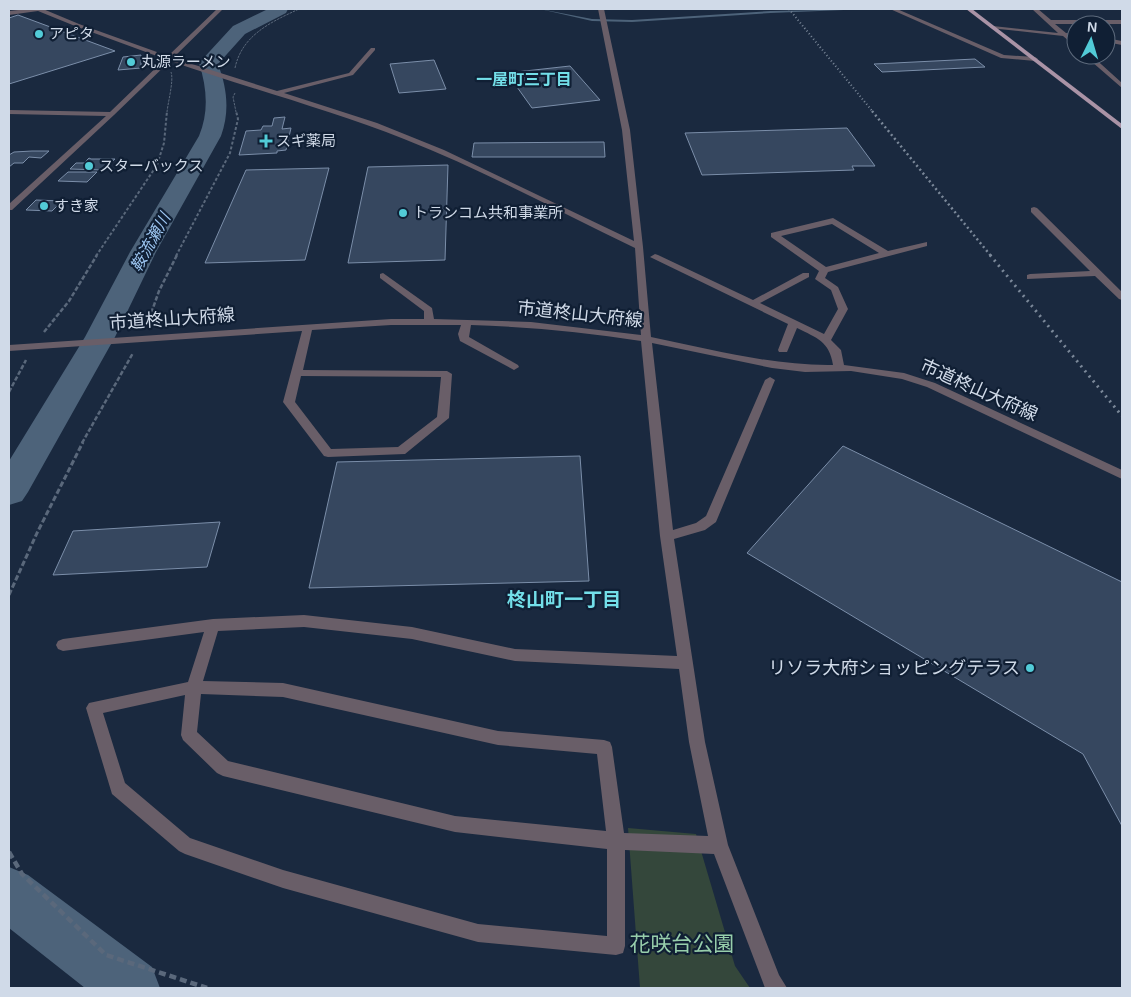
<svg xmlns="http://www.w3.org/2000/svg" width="1131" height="997" font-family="Helvetica,'Noto Sans JP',sans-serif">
<rect width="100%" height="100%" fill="#1a293f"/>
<path fill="#34473b" d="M628,828L696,834L735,966L750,988H640Z"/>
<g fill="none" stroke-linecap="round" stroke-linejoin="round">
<path fill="#4d637a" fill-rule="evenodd" d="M540,9L592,19L632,20L771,11L868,9L771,13L632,22L592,21Z"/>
<path fill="#4d637a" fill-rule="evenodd" d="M268,9H288L286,13L245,34L218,64C227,88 230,111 221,136L156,252L115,337L28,492L22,501L9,505V461L85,337L130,252L199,136C209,112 207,88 199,63L233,26Z
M9,867L28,875L152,967L160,988H85L9,928Z"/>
</g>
<path fill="#36475f" stroke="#7b8ea9" d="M18,15L115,51L9,84V18Z
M141,55V68L118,70L123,57Z
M975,59L985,67L882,72L874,64Z
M434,60L446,89L399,93L390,64Z
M570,66L600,100L532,108L507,73Z
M285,117L282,129L291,128L286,150L277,151V153L239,155L246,131L261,130L263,126H272L274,118Z
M847,128L875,166H852L854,170L702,175L685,133Z
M604,142L605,157H472L474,143Z
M32,151H49L41,158L29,157L23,163H14L9,167V155L14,152Z
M89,158L91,159H115L103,170L70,169L76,163H84Z
M448,165L445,260L348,263L368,167Z
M329,168L305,260L205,263L246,170Z
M68,172H97L87,182L58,181Z
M36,200L62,201L52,211L26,210Z
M843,446L1122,582V826L1083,754L747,553Z
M580,456L589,581L309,588L337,462Z
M220,522L207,567L53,575L73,531Z"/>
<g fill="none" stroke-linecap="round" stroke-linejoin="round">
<path stroke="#5a687b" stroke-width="1" stroke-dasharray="2.5 1" stroke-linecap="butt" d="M235,68C242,35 271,22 299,9
M235,93L233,97L236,112
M167,112C168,102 174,80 171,72"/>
<path stroke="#5a687b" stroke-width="2" stroke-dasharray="3 2" stroke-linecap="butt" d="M96,256L157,165L164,143L167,111
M176,256L230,153L238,119L236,111"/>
<path stroke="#5a687b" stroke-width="2.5" stroke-dasharray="4.5 2" stroke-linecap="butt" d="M147,325L159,291L177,255
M44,332L69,301L97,255
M9,392L26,360
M82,443L133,353"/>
<path stroke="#5a687b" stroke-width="3" stroke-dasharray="5.5 2.5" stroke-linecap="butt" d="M9,595L37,533L83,442"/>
<path stroke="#5a687b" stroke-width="4.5" stroke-dasharray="7 4" stroke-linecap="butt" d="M9,852L22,874L106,955L207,988"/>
<path fill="#695e68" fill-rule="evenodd" d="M28,9H43L79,24L168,56L217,9H223L173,58L277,91L349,73L371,48H375V50L353,75L284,93L377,123L444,150L634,241L622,130L598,9H604L630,130L643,247L651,337C711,349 772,366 833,365C829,341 817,338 797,328L787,352H779L778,350L788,324L650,257L655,254L658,255L753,300L803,273H809V277L760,303L824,334L838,309L831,290L815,279L819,271L771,237V233L833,218L888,251L927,242V246L828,272L825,278L838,287L848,309L831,340L841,350L844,365L904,373L935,383L1122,470V479L927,387L902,379L851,371L805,372L772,368L652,343L673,530L696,523L706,516L765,380L770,377L775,380L716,522L705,530L674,539L705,742L728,845L779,975L787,988H765L714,854L625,850V946L623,953L616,955L478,942L283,888L185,854L179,851L112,794L86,708L89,703L188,682L204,632L63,651L58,649L56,645L58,641L63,639L213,619L304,615L412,627L515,649L677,656L660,536L641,341C585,332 528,327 471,325L469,337L518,365L519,367L514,370L460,341L458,334L461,325H391L312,330L303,370L447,371L452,374L449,418L405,454L328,457L324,456L283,402L302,331L9,351V345L391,319H424V311L380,278V274L383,273L432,308L434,319L531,322L641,335L635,248C558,211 483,170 404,139C327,109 248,88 170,61L114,115L12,210H9V204L106,116L9,114V110L110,112L165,59L75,26L38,11L9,15V11ZM832,224L879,253L826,267L781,236ZM301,376L441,377L437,417L398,447L331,449L295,402ZM304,627L412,639L515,661L679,669L689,742L708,836L624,833L612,747L610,742L604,740L498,731L283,683L203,681L218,631ZM201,694L283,697L498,745L597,754L606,831L455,816L228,761L197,732ZM185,695L181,735L183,740L217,773L223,776L455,832L607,849V936L478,924L283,870L190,838L125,783L103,713Z
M890,9H897L1004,55L1035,57L1038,59L1035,61L1001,58Z
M1032,9H1038L1051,20H1122V24H1055L1066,33L1076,34V38L1071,37L1076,42V47L1063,36L990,28L993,26L1058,33Z
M1106,38L1122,41V45L1106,42Z
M1084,55H1091L1122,83V88Z
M1034,207L1037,208L1122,292V300L1119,299L1095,276L1027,279V275L1030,274L1090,271L1031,212V208Z"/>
<path fill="#aa93a6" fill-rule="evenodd" d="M966,9H972L1122,124V129Z"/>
<path stroke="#7b8899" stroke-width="2" stroke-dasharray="1 2.5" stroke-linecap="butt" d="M789,9L873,112"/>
<path stroke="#7b8899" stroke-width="2.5" stroke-dasharray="2 3" stroke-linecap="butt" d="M872,111L991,256"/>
<path stroke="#7b8899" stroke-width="3" stroke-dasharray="2 4.5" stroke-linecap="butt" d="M990,255L1122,416"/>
</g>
<g fill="#52cbd7" stroke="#101f34" stroke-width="2">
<circle cx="39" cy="34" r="5"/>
<circle cx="131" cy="62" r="5"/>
<path d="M263.5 133.5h5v5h5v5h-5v5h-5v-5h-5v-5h5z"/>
<circle cx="89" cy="166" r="5"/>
<circle cx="44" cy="206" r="5"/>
<circle cx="403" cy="213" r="5"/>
<circle cx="1030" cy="668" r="5"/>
</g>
<g text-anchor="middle" stroke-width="4.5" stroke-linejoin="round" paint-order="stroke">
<g font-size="15" fill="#d0dae8" stroke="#101f34" text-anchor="start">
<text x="49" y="39">アピタ</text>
<text x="141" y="67">丸源ラーメン</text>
<text x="276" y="146">スギ薬局</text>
<text x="99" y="171">スターバックス</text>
<text x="54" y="211">すき家</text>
<text x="413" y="218">トランコム共和事業所</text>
</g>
<g font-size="16" font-weight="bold" fill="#73dfe9" stroke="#101f34">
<text x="524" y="85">一屋町三丁目</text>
</g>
<g font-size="16" font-style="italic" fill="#9dc6f1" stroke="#101f34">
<text transform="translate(150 242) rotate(-61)" y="6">鞍流瀬川</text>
</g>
<g font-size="18" fill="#d0dae8" stroke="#101f34">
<text transform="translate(580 314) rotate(6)" y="6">市道柊山大府線</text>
<text transform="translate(172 319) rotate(-4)" y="6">市道柊山大府線</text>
<text transform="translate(979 390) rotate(24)" y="6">市道柊山大府線</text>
</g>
<g font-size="18" fill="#d0dae8" stroke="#101f34" text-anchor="end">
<text x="1020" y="674">リソラ大府ショッピングテラス</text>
</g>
<g font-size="19" font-weight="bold" fill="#73dfe9" stroke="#101f34">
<text x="564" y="606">柊山町一丁目</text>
</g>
<g font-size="21" fill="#97ceab" stroke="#101f34">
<text x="682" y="951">花咲台公園</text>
</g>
</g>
<rect width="1131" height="997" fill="none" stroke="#d0dae8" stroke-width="20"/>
<g transform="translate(1091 40) rotate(5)"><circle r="24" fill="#101f34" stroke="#5d6a7c"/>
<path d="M0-4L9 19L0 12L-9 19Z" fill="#52cbd7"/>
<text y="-8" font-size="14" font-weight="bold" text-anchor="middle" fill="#d0dae8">N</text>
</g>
</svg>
